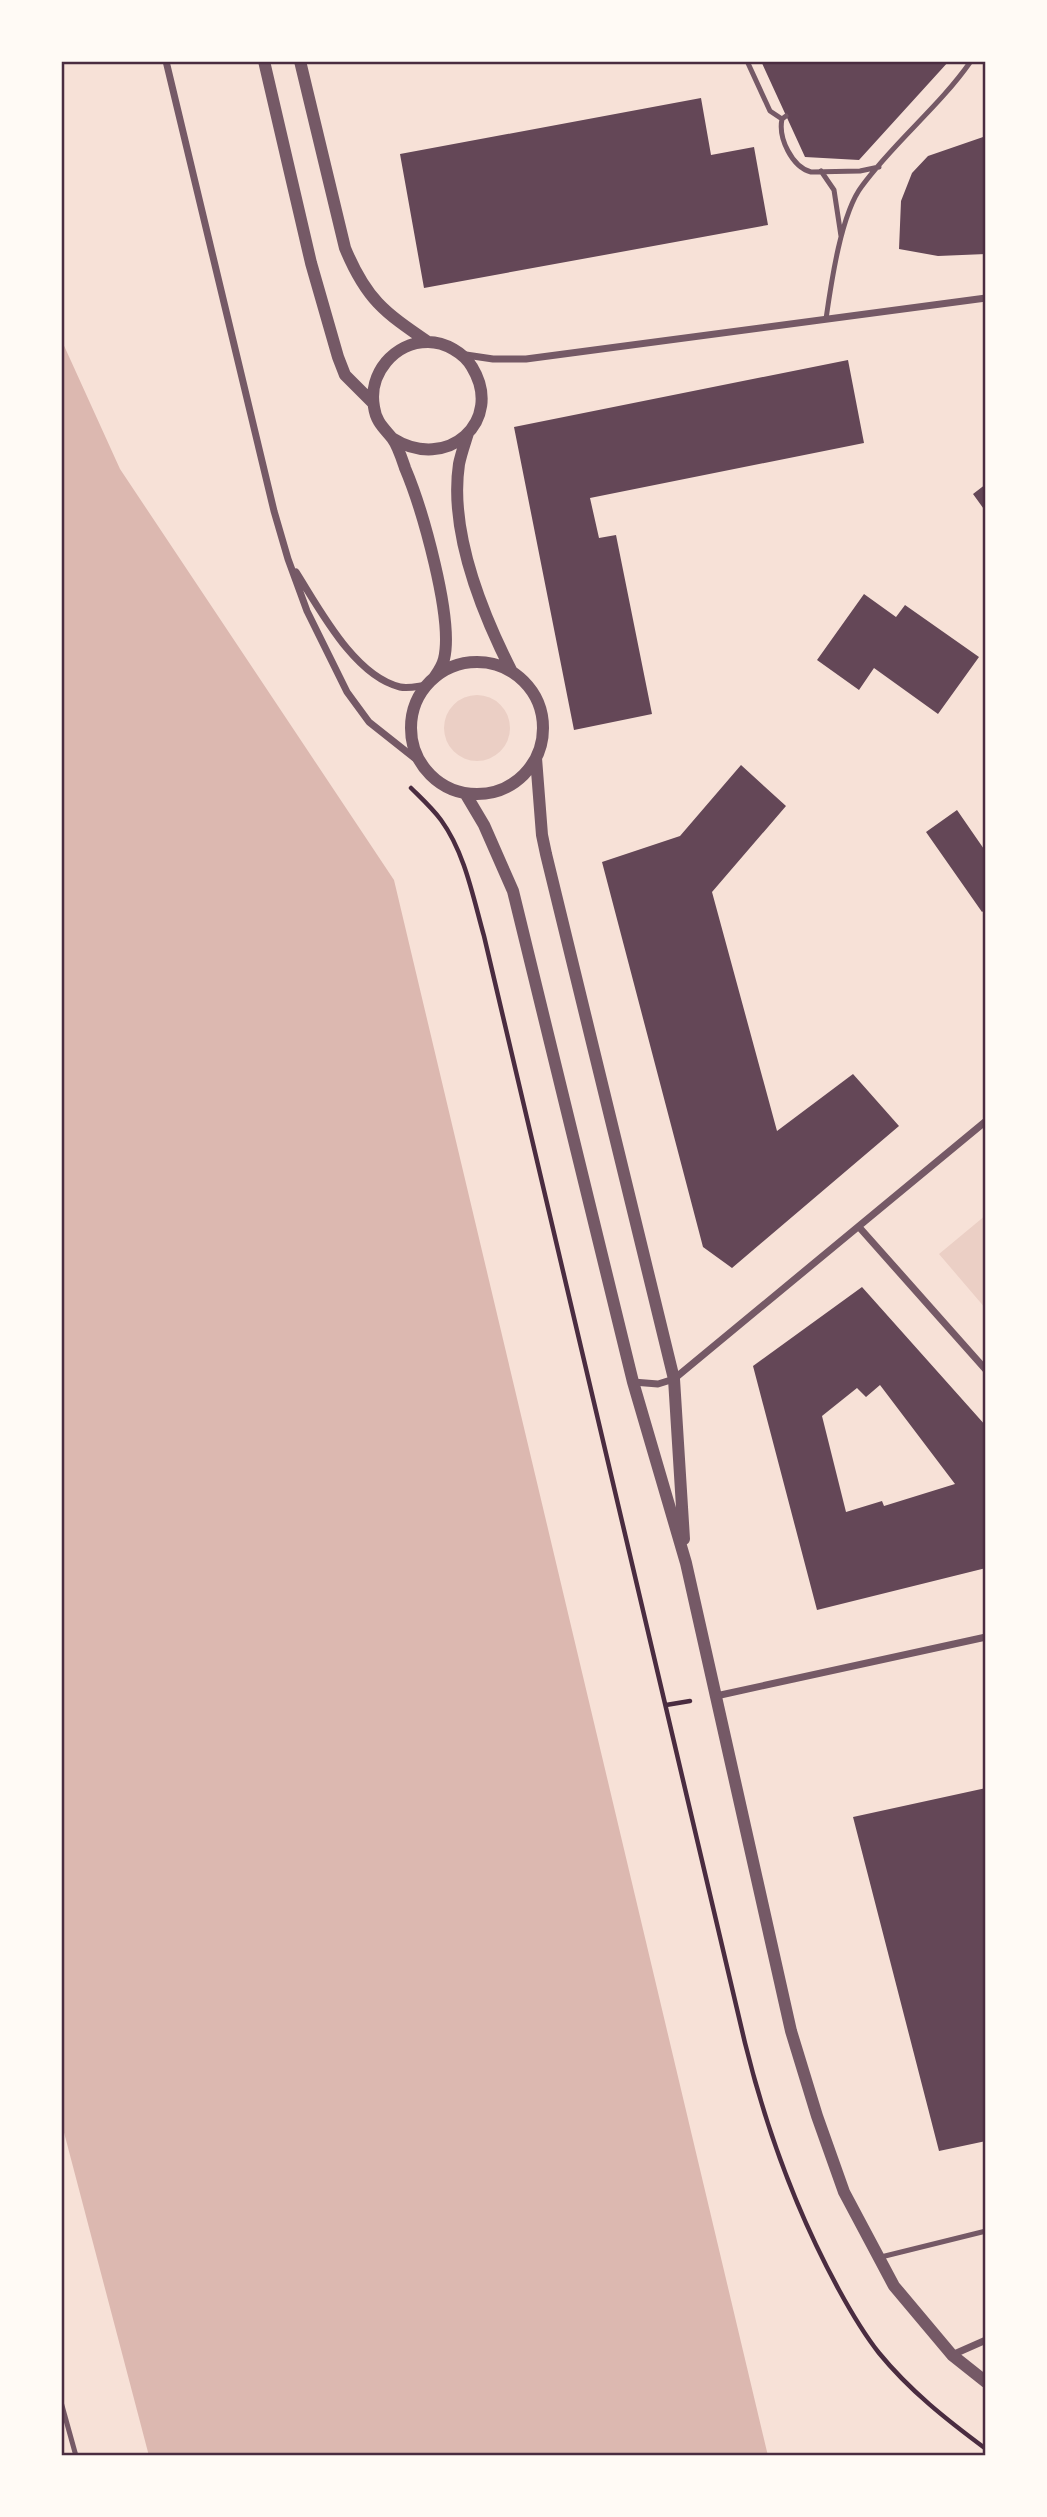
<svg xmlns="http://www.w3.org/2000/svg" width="1047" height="2517" font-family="Inter,sans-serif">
<rect width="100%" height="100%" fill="#f7e1d7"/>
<path fill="#ebcfc5" d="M444 728a33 33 0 1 1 66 0a33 33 0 1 1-66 0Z
M986,1215V1309L939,1254Z"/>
<path fill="#dcb8b0" d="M61,339L120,469L394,880L768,2456H149L61,2121Z"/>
<path fill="#644757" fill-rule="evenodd" d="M761,61H949L859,160L805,157Z
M701,98L711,155L754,147L768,225L424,288L400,154Z
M986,136V254L938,256L899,249L901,201L912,173L928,156Z
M848,360L864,443L590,498L599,538L616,535L652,714L574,730L514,427Z
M986,484V512L973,494Z
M864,594L896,617L905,605L979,657L938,714L874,668L859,690L817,660Z
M741,765L786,806L712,892L777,1131L853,1074L899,1126L732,1268L703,1247L602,862L680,836Z
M957,810L986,852V909L982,912L926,832Z
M862,1287L986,1426V1568L817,1610L753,1366ZM880,1385L955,1484L884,1506L882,1501L846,1512L822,1416L857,1388L866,1397Z
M986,1788V2141L939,2151L853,1817Z"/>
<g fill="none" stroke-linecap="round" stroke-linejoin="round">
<path stroke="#4a2c40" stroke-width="4.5" d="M411,788C421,798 432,808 441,820C465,853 473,897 484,936L745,2043C766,2128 797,2213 839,2290C851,2312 864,2334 879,2353C910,2391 947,2420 986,2449
M666,1705L690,1701"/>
<path stroke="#755966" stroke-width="5" d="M747,61L770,111L782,119
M786,116L782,119C778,138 792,167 811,172L860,171L879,167
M821,171L834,190L841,236
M826,319C831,284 841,213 862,186C895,141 939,107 971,61
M881,2257L986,2231
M61,2402L76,2456"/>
<path stroke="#755966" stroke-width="7" d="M166,61L274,511L288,559L307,611L347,692L369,722L422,764
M466,355L493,359H526L986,298
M296,572C319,608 354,676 400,687C409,689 418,686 427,685
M859,1227L986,1370
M633,1382L658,1384L674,1379L986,1121
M716,1696L986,1637
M952,2355L986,2340"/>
<path stroke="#755966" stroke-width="12" d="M264,61L311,263L338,357L345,375L373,403
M300,61L345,248C366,299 384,312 428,342
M468,433C465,443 461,454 459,464C449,531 482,613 512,672
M392,438C447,473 505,421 472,367C464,353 445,342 428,342C394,342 368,374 374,407C376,422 384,428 392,438C398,446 402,459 405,468C422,508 454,619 444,659C442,667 438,672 434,678
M411 728a66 66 0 1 1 132 0a66 66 0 1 1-132 0Z
M536,758L542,835L546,854L674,1379L684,1539
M465,793L484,825L513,891L633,1382L686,1563L791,2031L817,2116L844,2192L894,2286L952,2355L986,2382"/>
</g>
<rect width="1047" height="2517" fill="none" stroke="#fffaf5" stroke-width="126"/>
<rect x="63" y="63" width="921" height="2391" fill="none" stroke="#4a2c40" stroke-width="2.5"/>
</svg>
